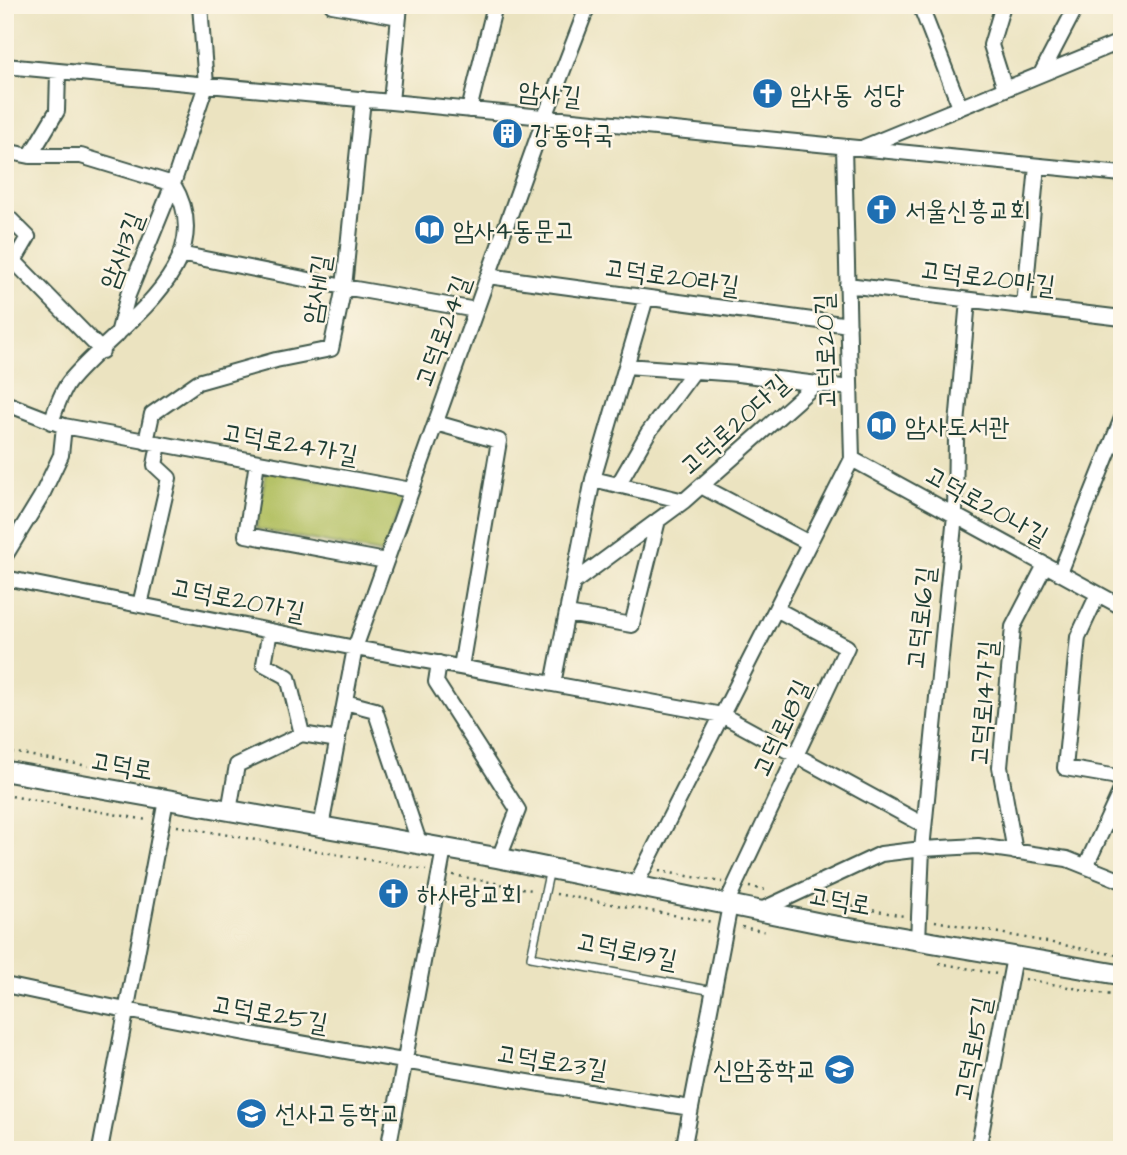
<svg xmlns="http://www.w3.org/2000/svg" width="1127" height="1155" font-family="'Architects Daughter','Poor Story',sans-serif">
<rect width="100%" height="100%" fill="#fcf5e5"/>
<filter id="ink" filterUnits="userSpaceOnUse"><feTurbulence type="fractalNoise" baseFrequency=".0143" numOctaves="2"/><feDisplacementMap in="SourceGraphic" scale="14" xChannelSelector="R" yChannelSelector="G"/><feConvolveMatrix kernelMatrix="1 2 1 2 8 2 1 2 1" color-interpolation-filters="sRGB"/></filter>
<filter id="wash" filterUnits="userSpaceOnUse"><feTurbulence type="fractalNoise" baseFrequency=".00686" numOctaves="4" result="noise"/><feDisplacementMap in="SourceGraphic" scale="28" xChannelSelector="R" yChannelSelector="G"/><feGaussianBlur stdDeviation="1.57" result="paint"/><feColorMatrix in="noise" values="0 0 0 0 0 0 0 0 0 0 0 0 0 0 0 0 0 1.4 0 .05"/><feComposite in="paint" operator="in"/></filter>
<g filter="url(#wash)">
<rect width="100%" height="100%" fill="#ebe3c0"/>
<path fill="#b2c062" stroke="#687e4b" stroke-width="2" d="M266,470L405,496L383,554L256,529Z"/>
</g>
<g filter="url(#ink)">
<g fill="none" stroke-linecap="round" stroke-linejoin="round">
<defs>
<path id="service" d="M550,869L531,957L713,991"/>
<path id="minor" d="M332,5L399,17
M920,5L960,107
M1003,5L991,45L1005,89
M5,66L391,102L1122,174
M1041,74L1077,5
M391,102L400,5
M469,110L495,5
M864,147L1122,41
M5,151L30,156H81L173,184C224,268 112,328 69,382C61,392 56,409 51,422
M30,156L57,111L58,71
M5,214L28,237L14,261L102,351
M180,254L344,287L476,310
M488,276L849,325
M847,285L1122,318
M1024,306L1037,166
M118,334L128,295L173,184L206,85L200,5
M626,366L738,374L850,388
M5,403L64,426L411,490
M436,423L499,441L461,667
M146,442L152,414L198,382L276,360L331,349L344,287L363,99
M852,459L1122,607
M257,462L246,535L386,561
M593,479L684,501
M618,485L648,433L694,371
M701,486L809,543
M5,556L41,497L61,455L64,426
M1060,573L1122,418
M5,578L355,648L722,715L924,825
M573,583L684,501L816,384
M1098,594L1078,637L1065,768L1112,776L1122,780
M140,605L169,478L155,465L159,444
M567,614L632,625L658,520
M270,631L264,664L288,677L302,734
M439,663L436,682L518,810L499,858
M553,684L593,479L646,298
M345,702L375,710L420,845
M229,811L237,765L302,734L338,740
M321,827L355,648L545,117L588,5
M1015,852L1000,767L1013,627L1045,565
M1086,866L1122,788
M635,886L852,459L844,147
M726,904L847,647L776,609
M759,911L881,854L922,849L978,846L1067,859L1122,881
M918,940L922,849L955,515L956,436L968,300
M5,985C233,1034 462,1072 691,1108
M100,1150L166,800
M388,1150L444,849
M683,1150L730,905
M978,1150L1014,957"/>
<path id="secondary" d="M5,771L499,858L824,924L1122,975"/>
</defs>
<use href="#service" stroke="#3e5649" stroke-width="10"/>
<use href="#minor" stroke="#3e5649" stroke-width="18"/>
<use href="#secondary" stroke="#3e5649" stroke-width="23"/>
<path stroke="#3e5649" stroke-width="2.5" stroke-dasharray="2 5" stroke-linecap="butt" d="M5,751L88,766
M5,795L147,820
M177,826L426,870
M659,871L722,882
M453,875L532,890
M749,887L766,890
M556,894L712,922
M818,900L904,916
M935,921L1122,956
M742,927L767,932
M939,963L997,974
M1025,979L1122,997"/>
<use href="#service" stroke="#fff" stroke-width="7"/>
<use href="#minor" stroke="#fff" stroke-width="14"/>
<use href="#secondary" stroke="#fff" stroke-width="19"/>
</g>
</g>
<defs>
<symbol id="church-disc" viewBox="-11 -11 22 22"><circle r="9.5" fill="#1f6fb2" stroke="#fcf5e5"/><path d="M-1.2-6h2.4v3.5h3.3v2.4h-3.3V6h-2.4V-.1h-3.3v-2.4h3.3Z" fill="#fff"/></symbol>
<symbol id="building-disc" viewBox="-11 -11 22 22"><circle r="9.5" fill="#1f6fb2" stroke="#fcf5e5"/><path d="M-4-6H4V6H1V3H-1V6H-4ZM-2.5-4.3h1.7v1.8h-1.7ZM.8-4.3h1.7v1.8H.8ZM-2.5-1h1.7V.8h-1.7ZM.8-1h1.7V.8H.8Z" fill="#fff"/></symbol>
<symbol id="library-disc" viewBox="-11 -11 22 22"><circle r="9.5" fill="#1f6fb2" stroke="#fcf5e5"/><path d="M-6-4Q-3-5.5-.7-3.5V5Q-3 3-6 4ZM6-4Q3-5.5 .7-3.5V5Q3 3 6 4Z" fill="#fff"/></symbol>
<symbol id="school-disc" viewBox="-11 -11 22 22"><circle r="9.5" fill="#1f6fb2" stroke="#fcf5e5"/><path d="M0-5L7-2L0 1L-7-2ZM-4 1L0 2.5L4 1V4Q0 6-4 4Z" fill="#fff"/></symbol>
</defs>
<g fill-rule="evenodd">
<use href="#church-disc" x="750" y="76" width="35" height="35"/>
<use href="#building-disc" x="490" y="116" width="35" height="35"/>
<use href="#church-disc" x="864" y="192" width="35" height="35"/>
<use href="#library-disc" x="412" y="212" width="35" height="35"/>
<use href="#library-disc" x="864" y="408" width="35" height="35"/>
<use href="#church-disc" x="376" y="876" width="35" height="35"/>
<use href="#school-disc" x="822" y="1052" width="35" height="35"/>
<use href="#school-disc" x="234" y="1096" width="35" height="35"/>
</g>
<g text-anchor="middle" stroke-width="5" stroke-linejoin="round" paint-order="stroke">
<g font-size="26" fill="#1f3d34" stroke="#fcf5e5">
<text transform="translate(550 93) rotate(6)" y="9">암사길</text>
<text transform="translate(121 250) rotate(-69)" y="9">암사13길</text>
<text transform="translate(672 276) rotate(8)" y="9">고덕로20라길</text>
<text transform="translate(988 277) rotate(7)" y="9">고덕로20마길</text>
<text transform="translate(316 289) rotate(-81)" y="9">암사11길</text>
<text transform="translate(442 331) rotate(-70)" y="9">고덕로24길</text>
<text transform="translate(825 351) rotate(-92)" y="9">고덕로20길</text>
<text transform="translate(734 424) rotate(-42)" y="9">고덕로20다길</text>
<text transform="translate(290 443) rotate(10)" y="9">고덕로24가길</text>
<text transform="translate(987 505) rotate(29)" y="9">고덕로20나길</text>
<text transform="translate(238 599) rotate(11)" y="9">고덕로20가길</text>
<text transform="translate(920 618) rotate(-84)" y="9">고덕로16길</text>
<text transform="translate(983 703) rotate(-86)" y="9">고덕로14가길</text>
<text transform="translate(781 728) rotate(-65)" y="9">고덕로18길</text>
<text transform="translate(122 765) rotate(10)" y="9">고덕로</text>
<text transform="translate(840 900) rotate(10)" y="9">고덕로</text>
<text transform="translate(627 950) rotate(11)" y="9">고덕로19길</text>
<text transform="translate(270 1013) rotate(10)" y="9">고덕로25길</text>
<text transform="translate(972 1049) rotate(-79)" y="9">고덕로15길</text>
<text transform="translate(552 1061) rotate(9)" y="9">고덕로23길</text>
</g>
<g font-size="26" fill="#1f3d34" stroke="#fcf5e5" text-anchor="start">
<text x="790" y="103">암사동 성당</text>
<text x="530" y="143">강동약국</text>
<text x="905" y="219">서울신흥교회</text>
<text x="453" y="239">암사4동문고</text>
<text x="905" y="435">암사도서관</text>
<text x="417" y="903">하사랑교회</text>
<text x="817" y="1078" text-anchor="end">신암중학교</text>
<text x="275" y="1122">선사고등학교</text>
</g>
</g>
<rect width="1127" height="1155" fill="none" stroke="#fcf5e5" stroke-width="28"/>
</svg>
